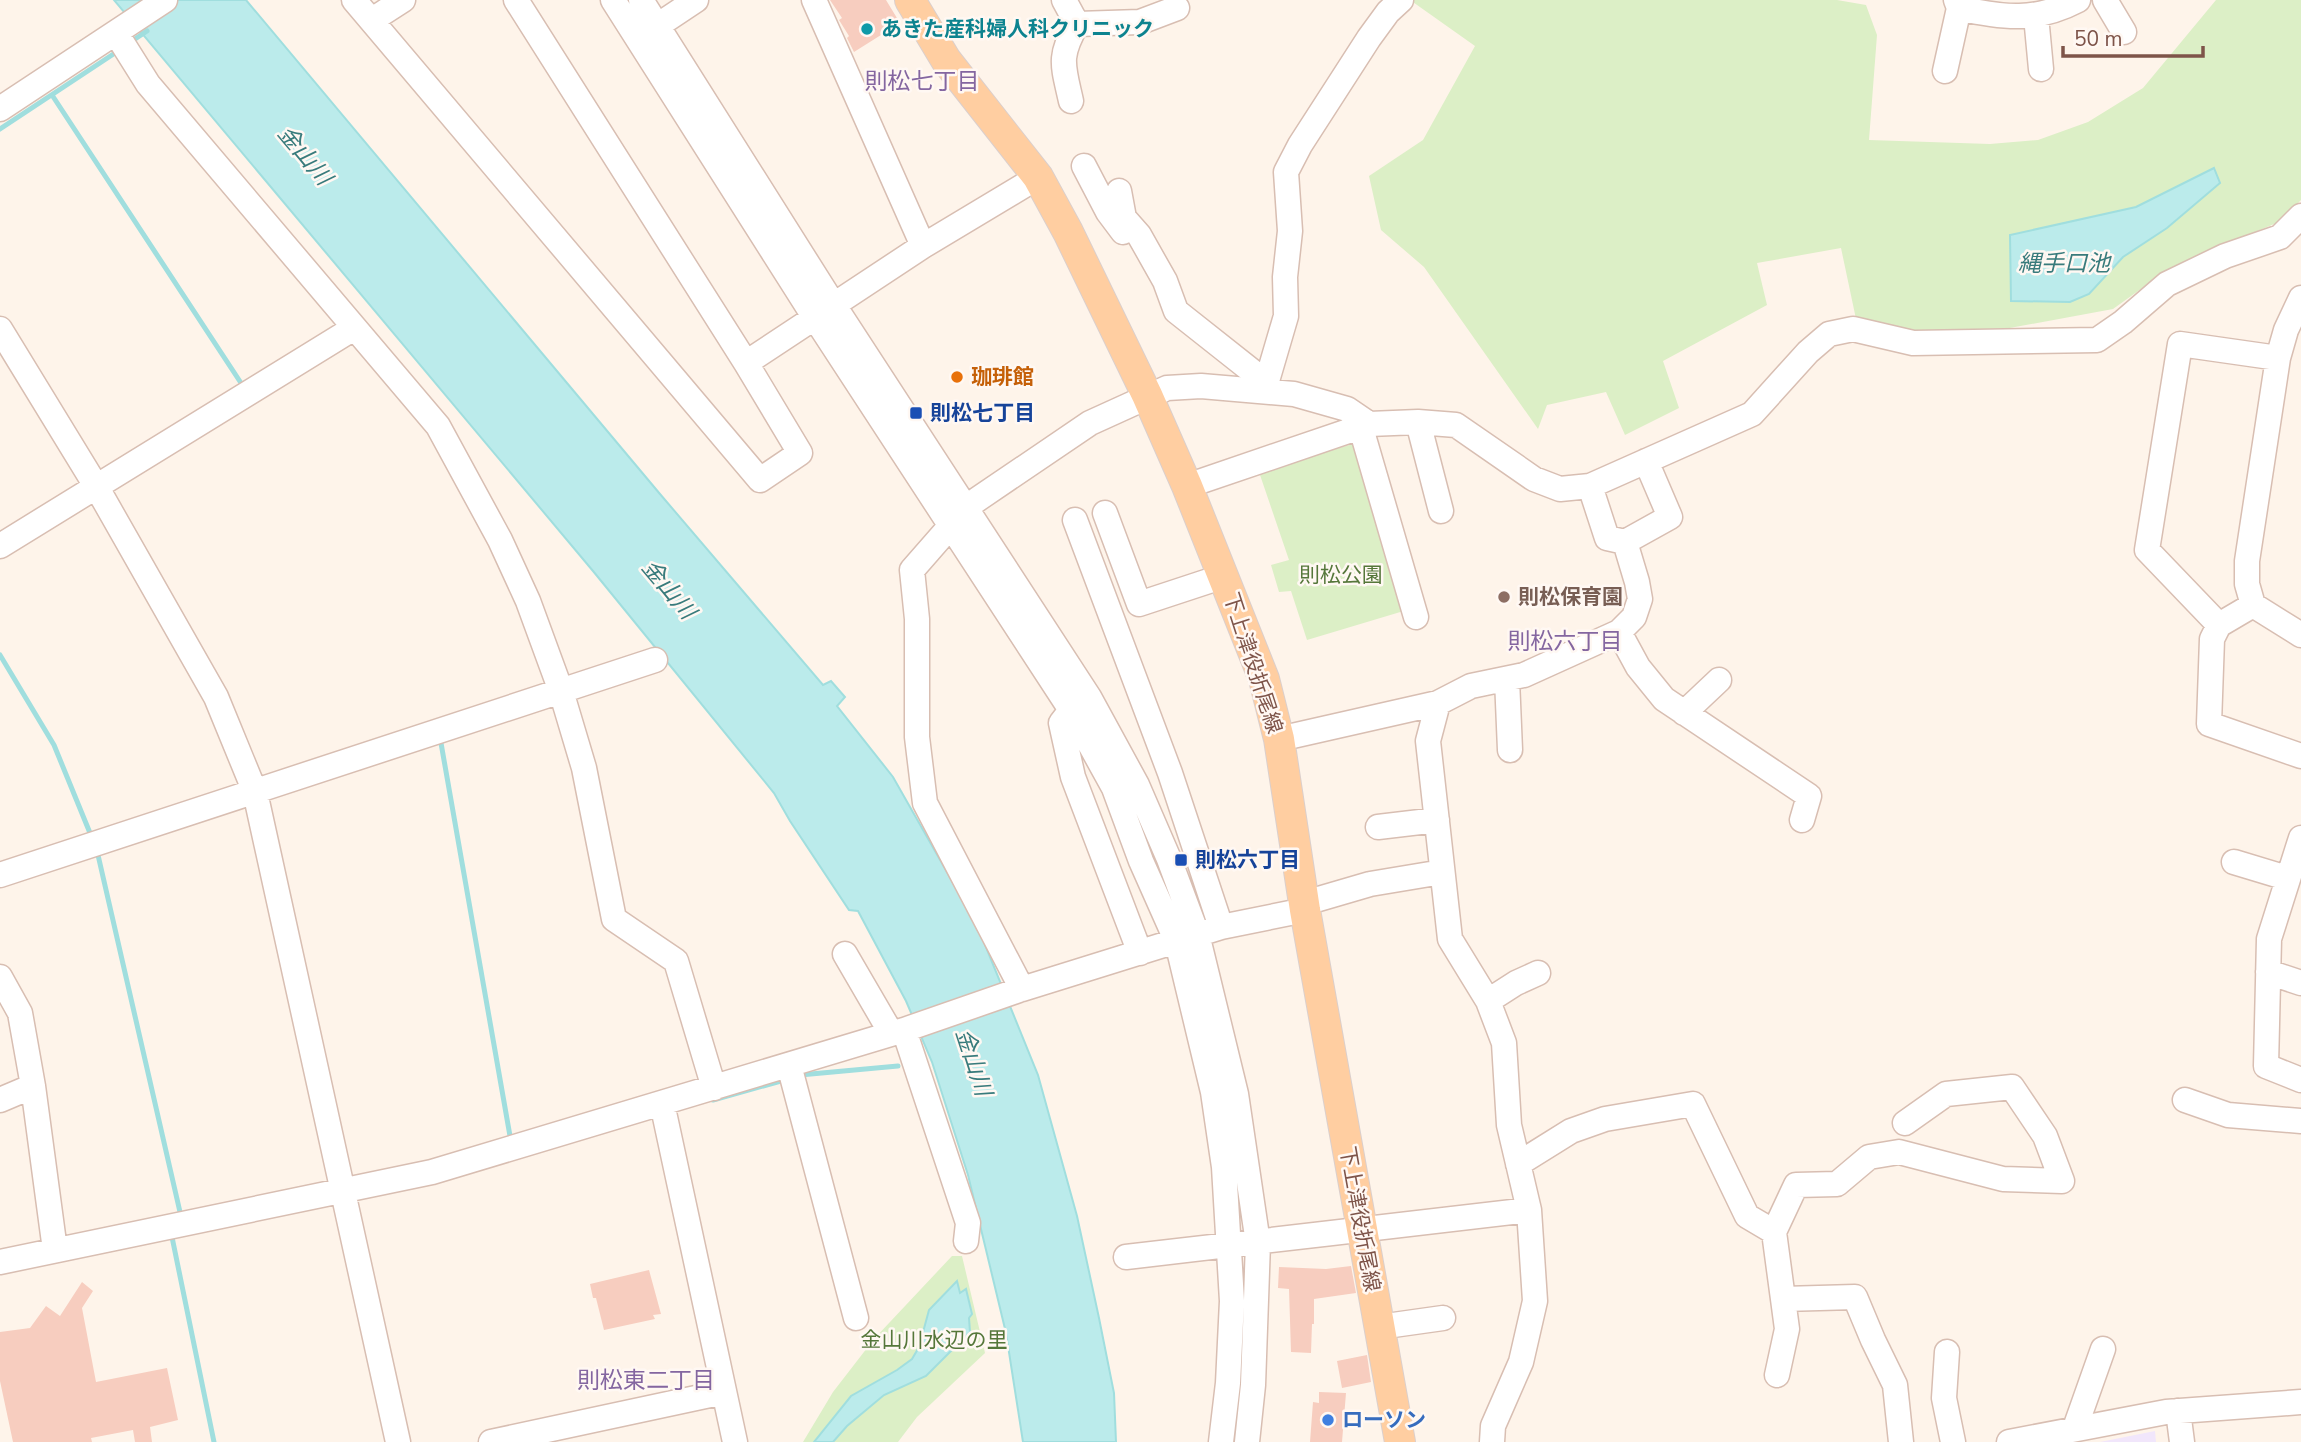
<svg xmlns="http://www.w3.org/2000/svg" width="2301" height="1442" font-family="'Nunito Sans','Noto Sans JP',sans-serif">
<rect width="100%" height="100%" fill="#fef4ea"/>
<path fill="#f1e6fb" d="M2155,1431L2156,1442H2100Z"/>
<path fill="#dcefc6" fill-rule="evenodd" d="M1410,0H1837L1866,5L1877,35L1869,140L1990,144L2038,140L2088,122L2143,88L2216,0H2301V200L2279,222L2226,244L2159,276L2113,309L1988,332H1915L1856,319L1841,248L1757,263L1767,305L1663,361L1679,408L1625,435L1606,392L1547,405L1538,429L1424,267L1381,230L1369,176L1423,140L1475,46ZM2214,168L2220,183L2167,228L2123,257L2089,294L2010,235L2136,207Z
M1356,443L1407,610L1307,640L1291,591L1279,592L1271,565L1289,560L1259,472Z
M952,1256H962L985,1353L917,1417L898,1442H803L833,1392L874,1339Z"/>
<path fill="#bbebeb" stroke="#a0dede" stroke-width="2" d="M114,0H246L660,494L823,685L831,681L845,697L837,706L893,777L977,925L1038,1075L1077,1216L1099,1318L1114,1393L1116,1442H1023L1006,1333L968,1175L932,1062L906,1001L858,911L849,910L790,821L774,793L593,571Z
M2214,168L2220,183L2167,228L2123,257L2089,294L2070,302L2011,301L2010,235L2136,207Z
M957,1281L960,1293L966,1289L972,1314L969,1318L970,1332L926,1376L884,1395L847,1426L833,1442H814L851,1396L897,1370L912,1359L919,1347L929,1310Z"/>
<g fill="none" stroke-linecap="round" stroke-linejoin="round">
<path stroke="#a0dede" stroke-width="5" d="M135,39L147,31
M52,95L241,383
M0,129L118,51
M0,655L54,745L90,833
M441,743L510,1136
M98,855L180,1212
M800,1075L898,1066
M713,1100L788,1079
M172,1237L214,1442"/>
</g>
<path fill="#f7cdbf" d="M830,0H886L900,23L854,52L847,38L849,36L839,20L842,18Z
M1351,1266L1356,1293L1314,1299V1324H1312L1311,1353L1291,1352L1289,1289L1278,1288L1279,1267L1326,1269Z
M649,1270L661,1314L653,1315L655,1319L604,1330L596,1298H593L590,1284Z
M82,1282L93,1291L82,1308L96,1382L167,1368L178,1420L150,1427L152,1442H135L133,1430L91,1438L92,1442H13L0,1381V1332L30,1328L46,1306L60,1316Z
M1367,1355L1371,1382L1342,1388L1337,1361Z
M1319,1392L1346,1393L1342,1442H1310L1313,1402L1319,1403Z"/>
<g fill="none" stroke-linecap="round" stroke-linejoin="round">
<defs>
<path id="minor" d="M354,0L760,480L800,453L746,363L516,0
M613,0L815,318L1071,710L1114,788L1141,861L1177,942L1213,1092L1224,1167L1232,1301L1228,1383L1221,1442
M641,0L833,304L1089,697L1137,785L1169,859L1197,934L1236,1094L1258,1243L1253,1385L1247,1442
M814,0L923,246
M1064,0L1077,24
M1956,0L1959,8C2003,18 2036,22 2078,0
M2105,0L2124,32
M2036,16L2041,69
M372,20L403,0
M1077,24L1140,22L1177,8
M657,26L696,0
M116,33L148,84L438,426L500,540L528,601L561,691L584,768L614,919L676,961L714,1088
M1945,71L1959,8
M1071,101C1063,65 1058,57 1077,24
M0,109L165,0
M1084,166L1108,212L1123,232
M1119,191L1124,218L1139,235L1165,281L1176,311L1267,383
M2301,298L2286,330L2278,358L2247,561V584L2253,605L2301,635
M0,329L96,486L216,697L255,792L398,1442
M746,363L923,246L1038,177
M1264,391L1286,316L1285,277L1290,231L1286,172L1300,145L1369,38L1388,12L1401,0
M1418,422L1441,511
M1361,428L1416,617
M1187,486L1369,424L1418,422L1456,425L1534,479L1560,489L1590,486L1752,414L1808,352L1829,334L1853,329L1913,343L2097,340L2123,322L2167,284L2225,256L2280,237L2301,216
M1105,513L1139,604L1224,576
M1075,520L1170,773L1221,927
M1625,542L1670,517L1646,461
M0,546L354,328
M2253,605L2219,625L2212,639L2209,724L2301,756
M2219,625L2147,550L2180,344L2278,358
M1619,632L1638,667L1664,699L1809,796L1802,820
M1507,679L1510,750
M1438,703L1428,741L1450,939L1488,1001L1504,1043L1509,1125L1529,1210L1535,1301L1521,1362L1493,1426L1492,1442
M1071,710L1061,723L1073,777L1140,953
M1684,713L1719,680
M1279,739L1438,703L1471,686L1524,675L1619,632L1634,617L1640,599L1637,582L1625,542L1607,538L1590,486
M1378,827L1437,820
M2301,838L2269,939L2266,1066L2301,1080
M2234,862L2287,878
M0,875L655,660
M1305,903L1370,884L1442,872
M845,954L891,1033
M2268,972L2301,983
M0,977L20,1013L33,1086L55,1250
M1022,989L925,803L917,737V619L912,570L967,507L978,499L1090,423L1167,388L1201,386L1294,394L1347,409L1369,424
M1488,1001L1516,983L1538,973
M904,1030L968,1223L966,1241
M789,1065L856,1318
M0,1100L33,1086
M2185,1100L2228,1115L2301,1121
M662,1103L735,1442
M1518,1164L1571,1131L1605,1119L1693,1104L1747,1216L1774,1232
M1126,1257C1261,1242 1394,1225 1529,1210
M0,1262L432,1172L904,1030L1022,989L1221,927L1305,910
M1379,1327L1443,1318
M1947,1352L1944,1398L1953,1442
M1777,1375L1787,1329L1783,1299
M2178,1411L2182,1442
M2075,1428L2103,1349
M491,1442L724,1392
M1901,1442L1895,1385L1873,1340L1855,1297L1783,1299L1774,1232L1796,1185L1837,1184L1869,1157L1899,1152L2003,1179L2062,1181L2045,1136L2012,1087L1946,1094L1905,1123
M2009,1442L2166,1412L2301,1402"/>
<path id="major" d="M910,0L946,60L1038,177L1068,232L1147,395L1187,486L1264,679L1279,739L1305,910L1400,1442"/>
</defs>
<use href="#minor" stroke="#d8beb2" stroke-width="27"/>
<use href="#major" stroke="#dbcfcc" stroke-width="32"/>
<use href="#minor" stroke="#fff" stroke-width="24"/>
<use href="#major" stroke="#ffcea1" stroke-width="30"/>
</g>
<circle fill="#0f9aa8" stroke="#fff8f3" stroke-width="2.5" cx="867" cy="29" r="7"/>
<circle fill="#e8710a" stroke="#fff8f3" stroke-width="2.5" cx="957" cy="377" r="7"/>
<g fill="#1a4fb4" stroke="#fff8f3" stroke-width="2.5">
<rect x="909" y="406" width="14" height="14" rx="3.5"/>
<rect x="1174" y="853" width="14" height="14" rx="3.5"/>
</g>
<circle fill="#8d6e63" stroke="#fff8f3" stroke-width="2.5" cx="1504" cy="597" r="7"/>
<circle fill="#3f7fe0" stroke="#fff8f3" stroke-width="2.5" cx="1328" cy="1420" r="7"/>
<g text-anchor="middle" stroke-width="5" stroke-linejoin="round" paint-order="stroke">
<g font-size="21" font-weight="bold" fill="#0d838f" stroke="#fff8f3" text-anchor="start">
<text x="881" y="36">あきた産科婦人科クリニック</text>
</g>
<g font-size="21" font-weight="bold" fill="#c56008" stroke="#fff8f3" text-anchor="start">
<text x="971" y="384">珈琲館</text>
</g>
<g font-size="21" font-weight="bold" fill="#164399" stroke="#fff8f3" text-anchor="start">
<text x="930" y="420">則松七丁目</text>
<text x="1195" y="867">則松六丁目</text>
</g>
<g font-size="21" fill="#55773a" stroke="#fff8f3">
<text x="1341" y="582">則松公園</text>
<text x="934" y="1347">金山川水辺の里</text>
</g>
<g font-size="21" font-weight="bold" fill="#785e54" stroke="#fff8f3" text-anchor="start">
<text x="1518" y="604">則松保育園</text>
</g>
<g font-size="21" fill="#7e5449" stroke="#fff8f3">
<text transform="translate(1253 663) rotate(72)" y="7">下上津役折尾線</text>
<text transform="translate(1360 1219) rotate(80)" y="7">下上津役折尾線</text>
</g>
<g font-size="21" font-weight="bold" fill="#366cbe" stroke="#fff8f3" text-anchor="start">
<text x="1342" y="1427">ローソン</text>
</g>
<g font-size="23" fill="#8466a0" stroke="#fff8f3">
<text x="922" y="89">則松七丁目</text>
<text x="1565" y="649">則松六丁目</text>
<text x="646" y="1388">則松東二丁目</text>
</g>
<g font-size="23" font-style="italic" fill="#387b7c" stroke="#fff8f3">
<text transform="translate(305 155) rotate(50)" y="8">金山川</text>
<text x="2064" y="271">縄手口池</text>
<text transform="translate(669 589) rotate(50)" y="8">金山川</text>
<text transform="translate(974 1062) rotate(72)" y="8">金山川</text>
</g>
</g>
<path d="M2063 46v10h140v-10" fill="none" stroke="#7e5449" stroke-width="3.5"/>
<text x="2074" y="46" font-size="21" fill="#7e5449" stroke="#fff8f3" stroke-width="5" paint-order="stroke">50 m</text>
</svg>
